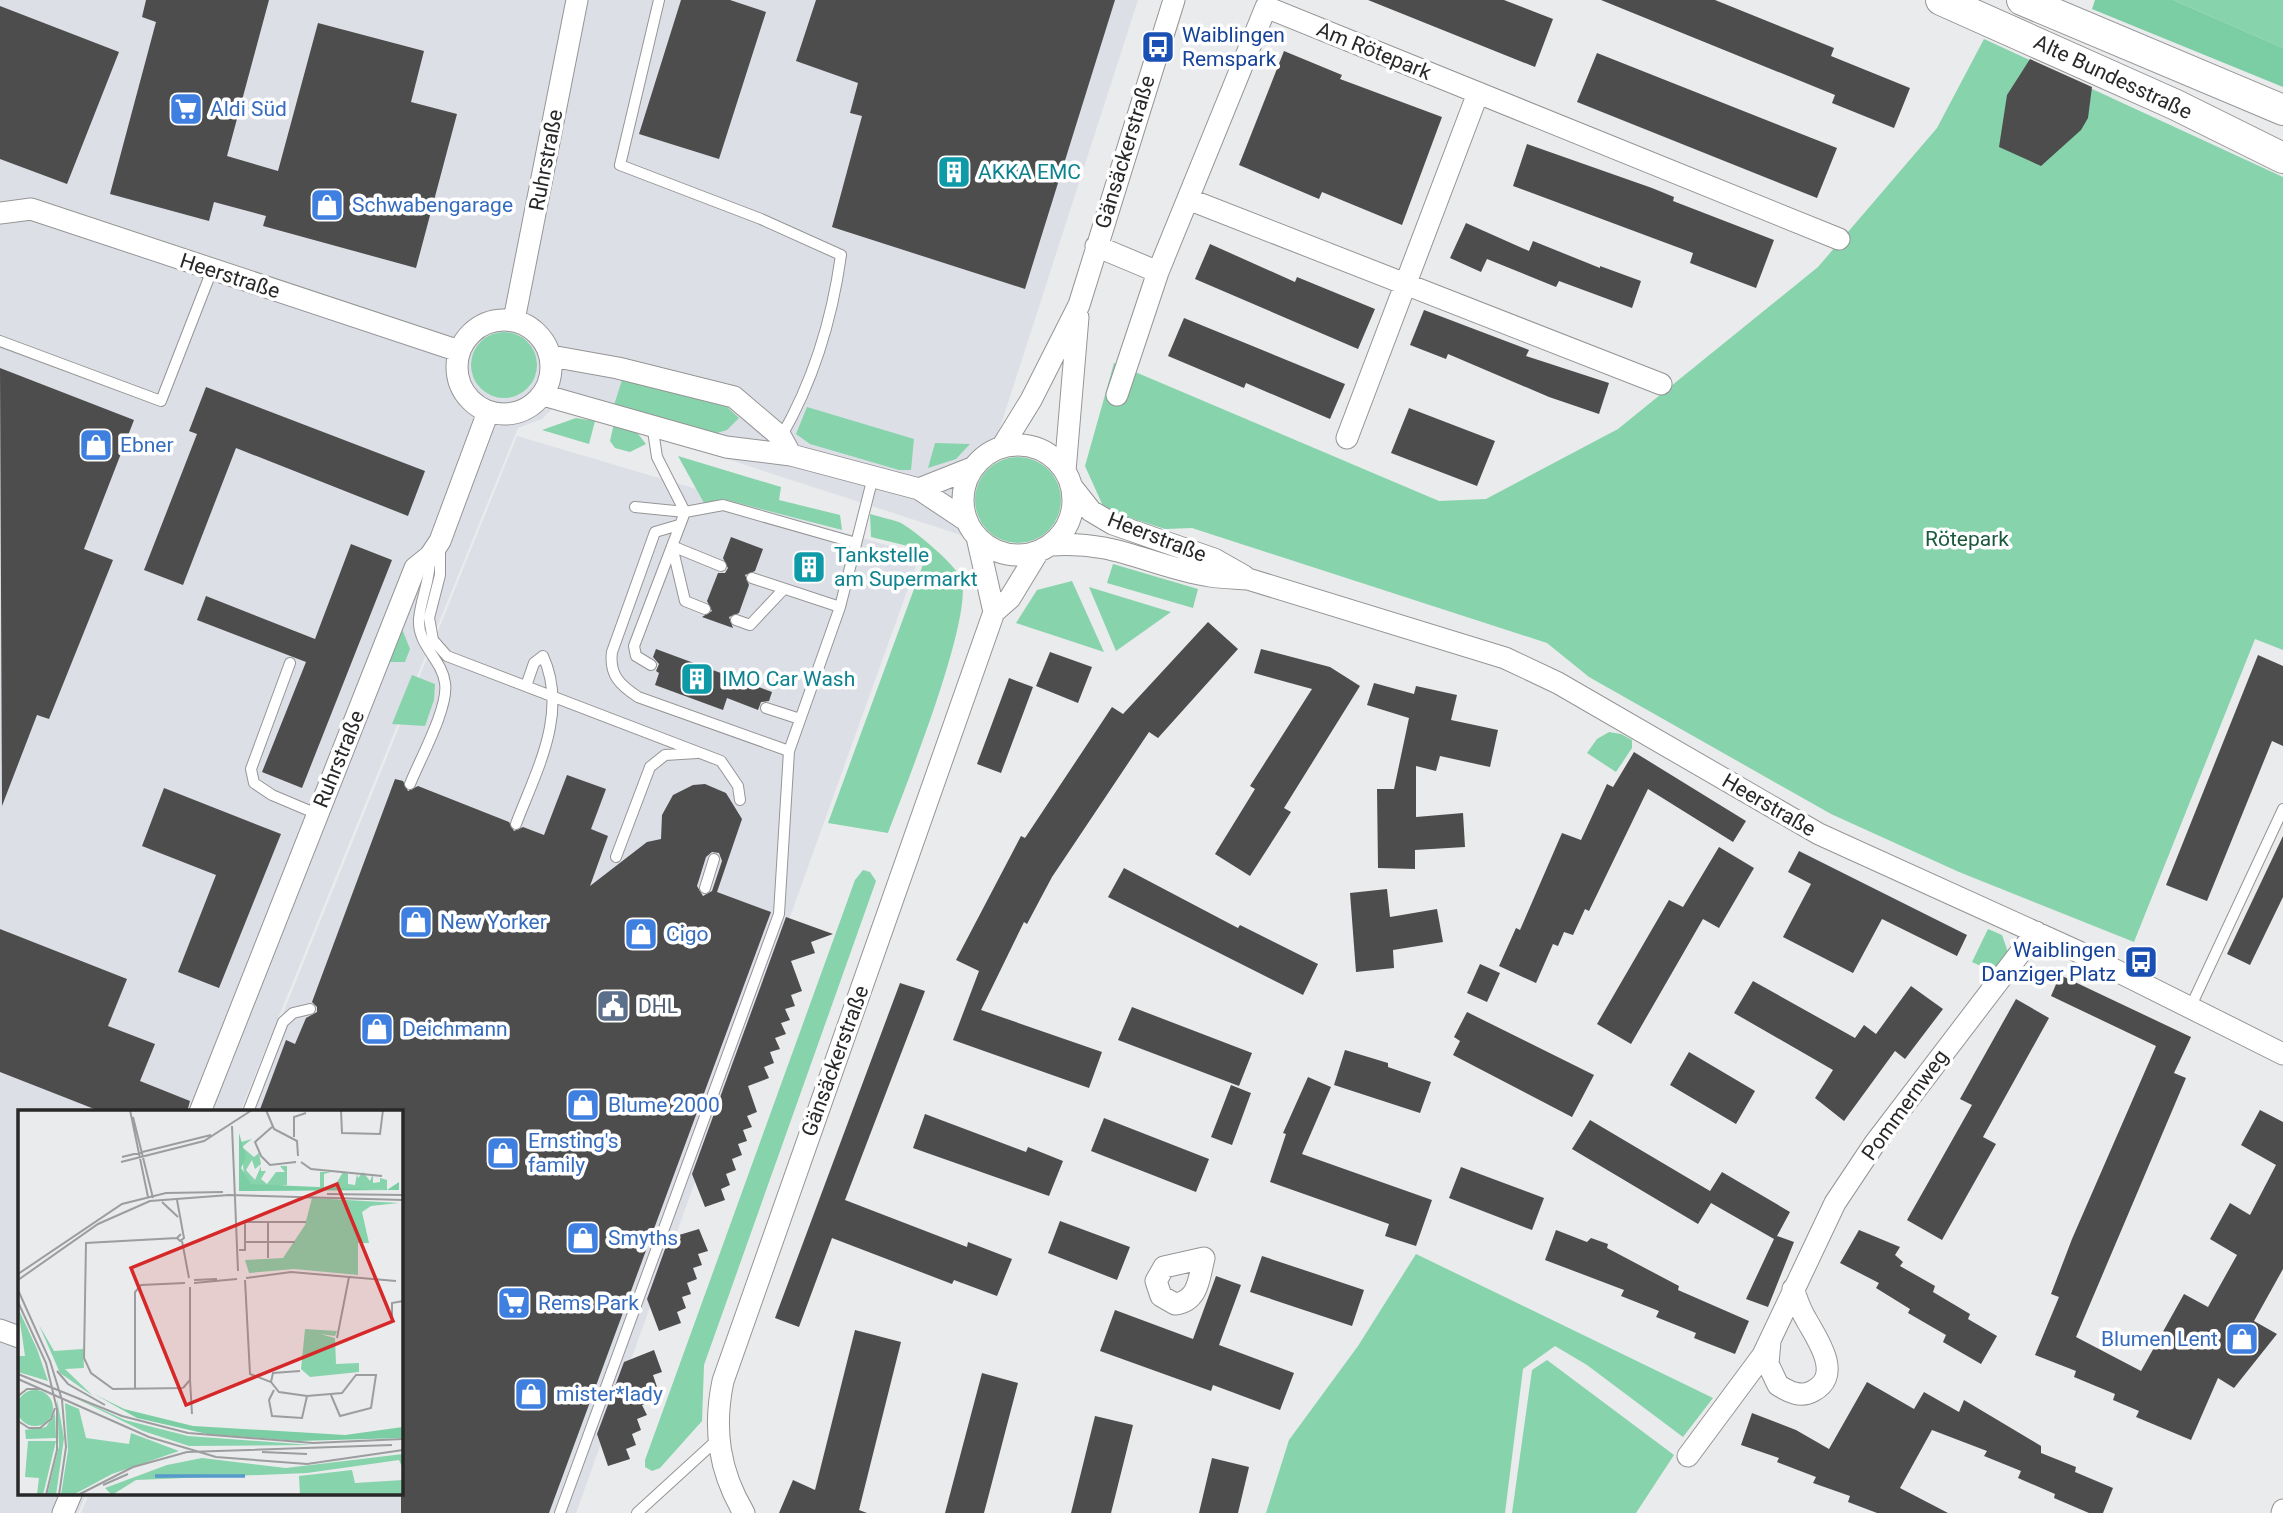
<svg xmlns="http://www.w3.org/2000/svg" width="2283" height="1513" font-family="Roboto,sans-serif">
<rect width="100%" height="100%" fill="#eaebec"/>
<path fill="#dddfe7" d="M0,0H1138L975,505L961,535L557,404L542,419L518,428L240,1112H19V1494H86L78,1513H0Z
M517,436L920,555L576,1513H81L89,1494H401V1112H243Z"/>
<path fill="#87d3ac" d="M2173,0H2283V48Z
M1984,39L2283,177V650L2255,639L2134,942L1959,872L1831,814L1589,677L1547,643L1192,528L1165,529L1112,512L1103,506L1085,466L1114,363L1439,501L1486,499L1618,429L1818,267L1937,128Z
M471 365a33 33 0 1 1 66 0a33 33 0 1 1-66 0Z
M622,380L727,407L739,418L727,430L707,436L614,405Z
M807,407L914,439L911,470H899L810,444L796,434Z
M576,418L595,421L589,444L542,430Z
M614,423L635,430L646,444L630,452L615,448L610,441Z
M935,443L970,444L956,459L928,468Z
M678,456L781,487L779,500L840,515L842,530L723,499L704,503Z
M975 500a43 43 0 1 1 86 0a43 43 0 1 1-86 0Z
M870,514C879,517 891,519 901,523C914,530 959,567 962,581C971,624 906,785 888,833L828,823L928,551L871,537Z
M1113,564L1198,589L1193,608L1107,583Z
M1072,581L1104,652L1016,623L1037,590Z
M1089,587L1171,612L1116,651Z
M400,624L410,649L405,662H385Z
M412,675L435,684L434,700L425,726L392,724Z
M1609,732L1621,734L1632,740V748L1616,772L1587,753L1597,739Z
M863,870L870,872L876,881L704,1365L702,1421L660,1468L652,1471L645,1467V1460L855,880Z
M1988,929L2002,935L2009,955L1996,973L1972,962Z
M1416,1254L1713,1398L1683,1437L1587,1365L1555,1346L1523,1369L1505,1513H1266L1289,1440L1358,1346Z
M1547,1360L1674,1455L1636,1513H1512L1532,1370Z"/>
<path fill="#7bcda4" d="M2095,0H2173L2283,48V87L2092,9Z"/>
<path fill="#4e4d4d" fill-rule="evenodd" d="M146,0H269L227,156L278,171L318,23L424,51L411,102L457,114L416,268L263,226L266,216L214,202L209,221L110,194L156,22L142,17Z
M681,0H730L766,12L719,159L639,134Z
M816,0H1115L1025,289L832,227L862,116L850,113L858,83L796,61Z
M1368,0H1504L1553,19L1535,67Z
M1601,0H1715L1834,48L1831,56L1910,88L1894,128L1832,103L1835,95Z
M0,6L119,52L67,184L0,159Z
M1284,51L1342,75L1340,79L1442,117L1402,225L1322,192L1319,199L1239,165Z
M1597,53L1837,148L1817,198L1577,102Z
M2030,59L2092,87L2088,118L2081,130L2041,166L1999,147L2007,95Z
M1527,144L1652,188L1674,197L1673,201L1774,240L1756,288L1690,263L1693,253L1513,186Z
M1466,223L1529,251L1533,241L1600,268V266L1641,281L1632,308L1559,281L1556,287L1487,259L1481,272L1450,258Z
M1210,244L1295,282L1297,277L1375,309L1358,349L1195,279Z
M1424,310L1529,350L1526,356L1609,383L1599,414L1549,397L1448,354L1446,359L1410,345Z
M1184,318L1345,384L1330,419L1246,383L1244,388L1168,356Z
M0,368L134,420L84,549L113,560L49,719L37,715L2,806Z
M206,387L425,471L408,516L236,448L183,585L144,570L197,434L189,431Z
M1409,408L1495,441L1477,486L1391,453Z
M731,537L763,549L755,571L745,575L749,585L739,613L729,617L733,628L702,617L712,611L707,601L718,573H725L728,568L723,558Z
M351,544L392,560L302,788L262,772L306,662L197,620L206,596L315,639Z
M1208,622L1238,649L1158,738L1149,732L1052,877L1027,924L1024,922L981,1010L1102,1052L1089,1088L953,1040L979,971L956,960L1021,836L1025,838L1112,707L1123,714Z
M656,649L772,692L769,701L761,702L758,710L727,698L723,710L655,685L659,673L656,671L659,664L653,657Z
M1261,649L1330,667L1360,686L1284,808L1291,812L1250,876L1215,854L1255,789L1250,786L1312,689L1254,673Z
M1050,652L1092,667L1078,703L1036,686Z
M2258,655L2283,666V746L2272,741L2207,901L2166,885Z
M1009,678L1033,687L1001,773L977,764Z
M1374,683L1414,694L1416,686L1457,695L1451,720L1498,730L1490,767L1440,756L1436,771L1416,766V817L1463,813L1465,847L1415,850V869L1378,868L1377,789H1394L1409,718L1367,705Z
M1634,752L1746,821L1733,842L1648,789L1589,911L1585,909L1573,935L1564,932L1558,946L1553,944L1536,983L1499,966L1516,928L1520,930L1562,833L1581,840L1607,784L1613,787Z
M567,775L606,789L591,829L608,836L590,886L647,842L661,839L662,815L673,795L693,785L705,784L726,793L742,819L717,892L771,912L549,1513H401V1112H259L286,1040L295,1044L306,1018L317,1012V1007L312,1002L395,779L403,781L408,791L418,786L509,822L514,831L523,827L544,835ZM712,852L719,853L722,861L712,891L703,896L697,886L706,857Z
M164,788L281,834L219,988L178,972L216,875L142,846Z
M2283,836V897L2250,965L2227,954Z
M1719,847L1754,868L1719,928L1703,919L1631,1044L1597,1024L1669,900L1683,907Z
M1799,851L1967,935L1957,956L1882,919L1853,973L1783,937L1811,884L1788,872Z
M1124,868L1238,928L1240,925L1318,964L1303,995L1108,897Z
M1387,889L1390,917L1437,909L1443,942L1393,950L1394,968L1356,972L1350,893Z
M786,917L833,934L811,942L815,953L791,961L802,991L791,995L795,1006L785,1009L790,1020L781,1023L786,1034L775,1038L780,1049L770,1052L774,1063L764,1067L769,1078L748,1086L757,1112L747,1116L752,1127L743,1130L747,1141L738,1144L742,1155L732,1159L736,1170L726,1174L730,1185L721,1189L725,1200L705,1207L692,1174Z
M0,929L127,979L108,1026L155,1044L140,1081L190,1101L187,1112H102L0,1072Z
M1480,964L1500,973L1487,1002L1467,993Z
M2060,975L2191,1037L2174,1073L2186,1078L2076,1337L2141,1371L2184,1294L2208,1307L2237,1255L2210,1239L2230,1203L2250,1215L2276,1165L2241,1145L2260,1110L2283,1122V1269L2254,1321L2277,1334L2234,1388L2218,1378L2191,1440L2136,1417L2139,1411L2113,1400L2115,1394L2074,1377L2076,1371L2035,1355L2059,1297L2051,1294L2072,1239L2156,1046L2051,996Z
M1753,981L1855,1038L1864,1025L1876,1034L1911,986L1943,1009L1905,1059L1895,1051L1844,1121L1815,1098L1833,1070L1734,1013Z
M900,983L925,991L845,1200L967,1247L968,1242L1012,1259L997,1296L954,1280L952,1284L832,1238L799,1327L775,1318Z
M2016,999L2049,1018L1983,1137L1996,1144L1942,1240L1907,1220L1972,1105L1960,1099Z
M1132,1007L1252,1053L1239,1086L1118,1040Z
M1467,1012L1594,1075L1572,1117L1453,1055L1460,1041L1454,1037Z
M1345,1050L1388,1063V1067L1431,1082L1420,1113L1334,1085Z
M1689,1052L1755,1091L1736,1124L1670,1085Z
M1308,1077L1331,1087L1302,1154L1432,1200L1416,1246L1385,1236L1389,1224L1270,1182L1286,1134L1283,1133Z
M1231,1085L1251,1093L1232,1145L1211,1137Z
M925,1114L1026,1152L1028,1147L1063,1161L1049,1196L913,1148Z
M1104,1118L1209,1159L1196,1192L1091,1151Z
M1590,1120L1710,1191L1722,1172L1790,1212L1777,1236L1794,1242L1768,1307L1746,1299L1774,1239L1711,1203L1698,1224L1572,1149Z
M1461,1167L1544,1198L1532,1230L1449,1198Z
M1060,1221L1130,1247L1117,1280L1048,1253Z
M699,1229L708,1251L698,1254L702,1265L693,1268L697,1279L687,1283L691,1294L682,1297L686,1308L677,1312L681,1323L659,1331L647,1299L669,1238Z
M1556,1230L1587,1242L1591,1238L1608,1244L1607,1248L1679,1286L1678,1290L1749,1321L1735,1354L1694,1338L1696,1333L1656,1317L1659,1311L1621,1296L1624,1290L1545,1260Z
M1859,1230L1900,1247L1895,1255L1903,1262L1900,1266L1935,1286L1933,1292L1970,1314L1968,1319L1997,1336L1981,1364L1943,1342L1946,1335L1908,1313L1910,1309L1876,1288L1879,1283L1840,1263Z
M1262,1256L1364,1290L1352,1326L1250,1292Z
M1216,1276L1241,1285L1219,1345L1294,1373L1280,1410L1213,1385L1211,1391L1100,1351L1115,1310L1193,1339Z
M855,1330L901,1342L859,1510L867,1513H779L793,1480L815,1490Z
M654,1350L662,1372L653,1375L657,1387L648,1390L652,1401L642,1405L647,1415L637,1419L641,1430L632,1434L636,1445L626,1449L630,1459L608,1466L597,1434L624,1362Z
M982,1373L1018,1383L984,1513H945Z
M1867,1382L1914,1409L1924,1392L1959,1412L1964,1400L2041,1446V1453L2076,1467L2075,1472L2113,1488L2103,1513H2089L2054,1498L2055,1494L2018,1478L2021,1471L1984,1456L1987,1451L1932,1430L1900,1488L1948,1513H1877L1848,1502L1850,1496L1813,1483L1816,1477L1777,1462L1779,1458L1741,1445L1752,1413L1796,1430L1829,1449Z
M1095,1416L1133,1425L1111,1513H1071Z
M1212,1458L1249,1467L1238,1513H1199Z"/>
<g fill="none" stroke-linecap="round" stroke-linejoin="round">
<defs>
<path id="service" d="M659,0L620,165L761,219L841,255C832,320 814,380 781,437
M0,341L161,401L212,270
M635,507L685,512L723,505L856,543
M679,525L655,532L612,652C609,675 620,685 638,697L789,751
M672,546L685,601L705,609
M672,546L721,566
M440,549V575L429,618L433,640L447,656L721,761L738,786L740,800
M752,578L840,607
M736,620L750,625L782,591
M290,663L251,769L254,783L272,795L317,814
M651,665L636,656L634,646L685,512L657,457L652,424
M766,708L800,719
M410,784C420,759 449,707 445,683C442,659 417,645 419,619C421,597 431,579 430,556
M516,824C536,771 569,713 543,656L534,663L526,686
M616,857L650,767L665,755L697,753
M705,888L714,859
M2191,1006L2283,809
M248,1112L283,1022L293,1013L310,1009
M560,1513L779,914L789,751L840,607L873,477
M637,1513L718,1439"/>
<path id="minor" d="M1188,199L1661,384
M0,213L31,209L459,351
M1096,246L1158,272L1266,7L1839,239
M457 367a47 47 0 1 1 94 0a47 47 0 1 1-94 0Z
M514,320L577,0
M551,356L618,368L734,397L781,437L791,455
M543,395L726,447L791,455L919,489L967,521
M1117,395L1158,272
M1347,438L1478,93
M963 500a55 55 0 1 1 110 0a55 55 0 1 1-110 0Z
M1002,447L1031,400L1079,305L1174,0
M1065,471L1078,317
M1072,487L1091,511L1113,524L1214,559L1244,576
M919,489L972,468
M977,537L994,612
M1051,545C1116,540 1151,567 1210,576C1223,578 1236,578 1248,579L1505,658L1558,683L1819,834L2079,952L2283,1054
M200,1112L415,568L430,556L440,541L488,412
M1204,1258C1199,1277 1199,1301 1175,1304L1161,1296L1156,1281L1164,1267Z
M0,1330L19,1337
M1770,1341L1768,1364L1778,1385C1789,1392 1801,1398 1813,1391C1844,1375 1816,1338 1806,1319C1800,1310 1797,1299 1793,1289
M1688,1456L1763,1355L1835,1203L1875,1143L2036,932
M63,1513L71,1494
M744,1513C719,1471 713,1429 723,1381L994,612L1010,598L1038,552
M2282,1513L2283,1510"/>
<path id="secondary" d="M1941,0L2176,105L2283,158
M2022,0L2283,110"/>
</defs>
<use href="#service" stroke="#959596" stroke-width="12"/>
<use href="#minor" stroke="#959596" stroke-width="23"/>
<use href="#secondary" stroke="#959596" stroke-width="32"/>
<use href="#service" stroke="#fff" stroke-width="10"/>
<use href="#minor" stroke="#fff" stroke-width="21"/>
<use href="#secondary" stroke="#fff" stroke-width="30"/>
</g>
<defs>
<symbol id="bus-square" viewBox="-11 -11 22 22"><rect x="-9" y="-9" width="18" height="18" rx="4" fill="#1a4fb4" stroke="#fff"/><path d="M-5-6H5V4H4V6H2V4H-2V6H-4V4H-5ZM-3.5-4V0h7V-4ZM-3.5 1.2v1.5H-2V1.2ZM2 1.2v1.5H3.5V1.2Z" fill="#fff"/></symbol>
<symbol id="supermarket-square" viewBox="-11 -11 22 22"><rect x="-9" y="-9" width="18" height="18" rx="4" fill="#3f7fe0" stroke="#fff"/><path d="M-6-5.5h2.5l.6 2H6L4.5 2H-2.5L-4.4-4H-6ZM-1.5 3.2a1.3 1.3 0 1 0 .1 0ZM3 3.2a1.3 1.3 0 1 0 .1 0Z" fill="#fff"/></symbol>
<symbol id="building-square" viewBox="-11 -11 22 22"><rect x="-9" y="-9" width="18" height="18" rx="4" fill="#0f9aa8" stroke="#fff"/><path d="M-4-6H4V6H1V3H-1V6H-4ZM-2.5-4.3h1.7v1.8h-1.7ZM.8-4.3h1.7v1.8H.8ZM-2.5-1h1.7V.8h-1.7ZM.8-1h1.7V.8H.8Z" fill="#fff"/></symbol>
<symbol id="shop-square" viewBox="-11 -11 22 22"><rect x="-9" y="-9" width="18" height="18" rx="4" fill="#3f7fe0" stroke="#fff"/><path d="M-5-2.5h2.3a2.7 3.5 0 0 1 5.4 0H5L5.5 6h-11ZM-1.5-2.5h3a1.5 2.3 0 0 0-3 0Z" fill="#fff"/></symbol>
<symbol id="civic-square" viewBox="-11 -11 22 22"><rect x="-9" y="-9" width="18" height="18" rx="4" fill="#5c6f8a" stroke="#fff"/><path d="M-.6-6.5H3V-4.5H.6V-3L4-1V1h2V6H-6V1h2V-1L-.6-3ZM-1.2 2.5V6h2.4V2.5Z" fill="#fff"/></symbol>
</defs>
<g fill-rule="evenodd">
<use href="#bus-square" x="1139" y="28" width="38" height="38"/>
<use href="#supermarket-square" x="167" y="90" width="38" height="38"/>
<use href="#building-square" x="935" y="153" width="38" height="38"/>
<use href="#shop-square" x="308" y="186" width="38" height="38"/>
<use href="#shop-square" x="77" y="426" width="38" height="38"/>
<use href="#building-square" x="790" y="548" width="38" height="38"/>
<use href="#building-square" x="678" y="660" width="38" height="38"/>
<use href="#shop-square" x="397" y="903" width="38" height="38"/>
<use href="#shop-square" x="622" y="915" width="38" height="38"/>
<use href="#bus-square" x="2122" y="943" width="38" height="38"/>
<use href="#civic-square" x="594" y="987" width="38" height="38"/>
<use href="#shop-square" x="358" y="1010" width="38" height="38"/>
<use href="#shop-square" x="564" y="1086" width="38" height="38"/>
<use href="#shop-square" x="484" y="1134" width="38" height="38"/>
<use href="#shop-square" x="564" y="1219" width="38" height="38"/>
<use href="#supermarket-square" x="495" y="1284" width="38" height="38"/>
<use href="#shop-square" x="2223" y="1320" width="38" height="38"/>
<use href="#shop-square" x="512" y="1375" width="38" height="38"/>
</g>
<g text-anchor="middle" stroke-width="7" stroke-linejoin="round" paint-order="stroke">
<g font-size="21" fill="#164399" stroke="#fff" text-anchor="start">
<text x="1182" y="42">Waiblingen<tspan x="1182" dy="24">Remspark</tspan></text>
<text x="2116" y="957" text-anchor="end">Waiblingen<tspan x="2116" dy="24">Danziger Platz</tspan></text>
</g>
<g font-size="21" fill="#282829" stroke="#fff">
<text transform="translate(1374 51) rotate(22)" y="7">Am Rötepark</text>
<text transform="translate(2113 77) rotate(25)" y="7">Alte Bundesstraße</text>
<text transform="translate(1125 152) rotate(-73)" y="7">Gänsäckerstraße</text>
<text transform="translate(546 160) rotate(-79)" y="7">Ruhrstraße</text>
<text transform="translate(230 276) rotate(18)" y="7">Heerstraße</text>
<text transform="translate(1157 537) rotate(21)" y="7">Heerstraße</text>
<text transform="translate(339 759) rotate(-68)" y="7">Ruhrstraße</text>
<text transform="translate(1769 805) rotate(30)" y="7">Heerstraße</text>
<text transform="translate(835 1061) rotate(-70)" y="7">Gänsäckerstraße</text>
<text transform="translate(1905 1105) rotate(-54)" y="7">Pommernweg</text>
</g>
<g font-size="21" fill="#366cbe" stroke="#fff" text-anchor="start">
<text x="210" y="116">Aldi Süd</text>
<text x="352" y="212">Schwabengarage</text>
<text x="120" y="452">Ebner</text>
<text x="440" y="929">New Yorker</text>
<text x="666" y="941">Cigo</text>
<text x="402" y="1036">Deichmann</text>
<text x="608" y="1112">Blume 2000</text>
<text x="528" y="1148">Ernsting's<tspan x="528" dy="24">family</tspan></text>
<text x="608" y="1245">Smyths</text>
<text x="538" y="1310">Rems Park</text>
<text x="2218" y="1346" text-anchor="end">Blumen Lent</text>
<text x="556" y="1401">mister*lady</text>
</g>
<g font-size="21" fill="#0d838f" stroke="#fff" text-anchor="start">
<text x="978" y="179">AKKA EMC</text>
<text x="834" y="562">Tankstelle<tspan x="834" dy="24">am Supermarkt</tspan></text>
<text x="722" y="686">IMO Car Wash</text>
</g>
<g font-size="21" fill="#1b593e" stroke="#fff">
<text x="1967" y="546">Rötepark</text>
</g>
<g font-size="21" fill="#4e5e75" stroke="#fff" text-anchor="start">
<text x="638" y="1013">DHL</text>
</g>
</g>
<g transform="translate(18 1110)">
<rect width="385" height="385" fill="#eaebec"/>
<path d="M234,29L224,37L236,47L241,43L243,54L237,59L234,50L228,60L237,70L243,56V61H248L243,69L249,74L258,62H267L262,56H269V75L247,78L233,74L226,66L223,32ZM302,62H313L306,64V77L318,74L325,62L330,64V74L337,75L339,64L340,68L345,62L352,71L354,66H355V73L362,72V68L369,70V80L302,78ZM294,88L381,93L353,96L344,102L351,133H340V165L276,159L231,163L227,150L265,148L287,115ZM0,198L19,239L30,271L0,262V246H7ZM21,215L36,241L65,239L66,258L47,259L75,286L42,263ZM287,219L319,221L317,226L302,224L317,228L318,254L341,253V262L292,267L283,259ZM-1 298a18 18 0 1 1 36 0a18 18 0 1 1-36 0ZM45,282L107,310L170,326L294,335L171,336L125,321ZM39,289L46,328L38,385H29L41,336ZM47,293L61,299L68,328L111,334L113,323L161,341L94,364L55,385H43L50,340ZM37,303L38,328L8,329L7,320L28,317ZM10,331H38L25,385H19L21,368L7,367ZM385,344V359L381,350L289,363L118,370L94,385L87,378L149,355L184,348L268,358ZM334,360L337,373L385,370V385H282L281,366Z" fill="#87d3ac"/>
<path d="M221,23L228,47L223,58L233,74L369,80L381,72V80L221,81ZM76,284L106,299L175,316L327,325L385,317V328L280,331L189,324L119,308Z" fill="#7bcda4"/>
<path fill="none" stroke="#559aca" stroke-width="3.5" d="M137,366H227"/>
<path fill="none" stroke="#9c9d9e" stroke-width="2" d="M112,0L130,87M248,0L256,19L279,31L280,46M323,0L324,23L362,24L365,0M115,7L135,88M214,16L220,161M254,17L237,32L243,46L252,55L278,52M276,27V7L288,3M104,47L193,25M103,52L186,31L234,0M283,52L293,59L364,66M309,84L385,85M159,90L166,128L162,131L159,128L163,124M144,92L160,107M250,112V148M159,128L68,133L66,248L73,263L95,279L165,278M164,131L171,168M227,132H277M221,140H227V112H288M0,164L104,94L148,83L205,82M228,168L273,162L378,171M0,170L80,114L132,91L211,85L385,90M176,170L199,169M227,170L232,264L253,272L261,282L289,286L324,283L338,265H358L353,298L322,306L313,285M176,173L219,169M0,180L32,251L44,290L48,337L41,385M0,192L28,253L39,299V340L28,385M374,211V193L385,191M319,228L331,167M39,261L50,274L87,295M0,264L104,306L170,323L295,333L385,329M0,269L131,327L198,347L289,354L385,340M172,270L174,304M253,272L255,263L282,261M165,278L172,270V177M117,279V182L123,175L167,173M256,280L251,290L254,306L284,308L289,286M0,286L9,279H22M0,311L11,318H22L33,309L37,298M244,342L289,344M85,375L110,364M60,385L115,357L169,342L374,335"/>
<path fill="#d62828" fill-opacity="0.15" stroke="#d62828" stroke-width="3.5" d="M319,74L375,211L168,295L113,158Z"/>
<rect width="385" height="385" fill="none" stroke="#282829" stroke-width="3.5"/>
</g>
</svg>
